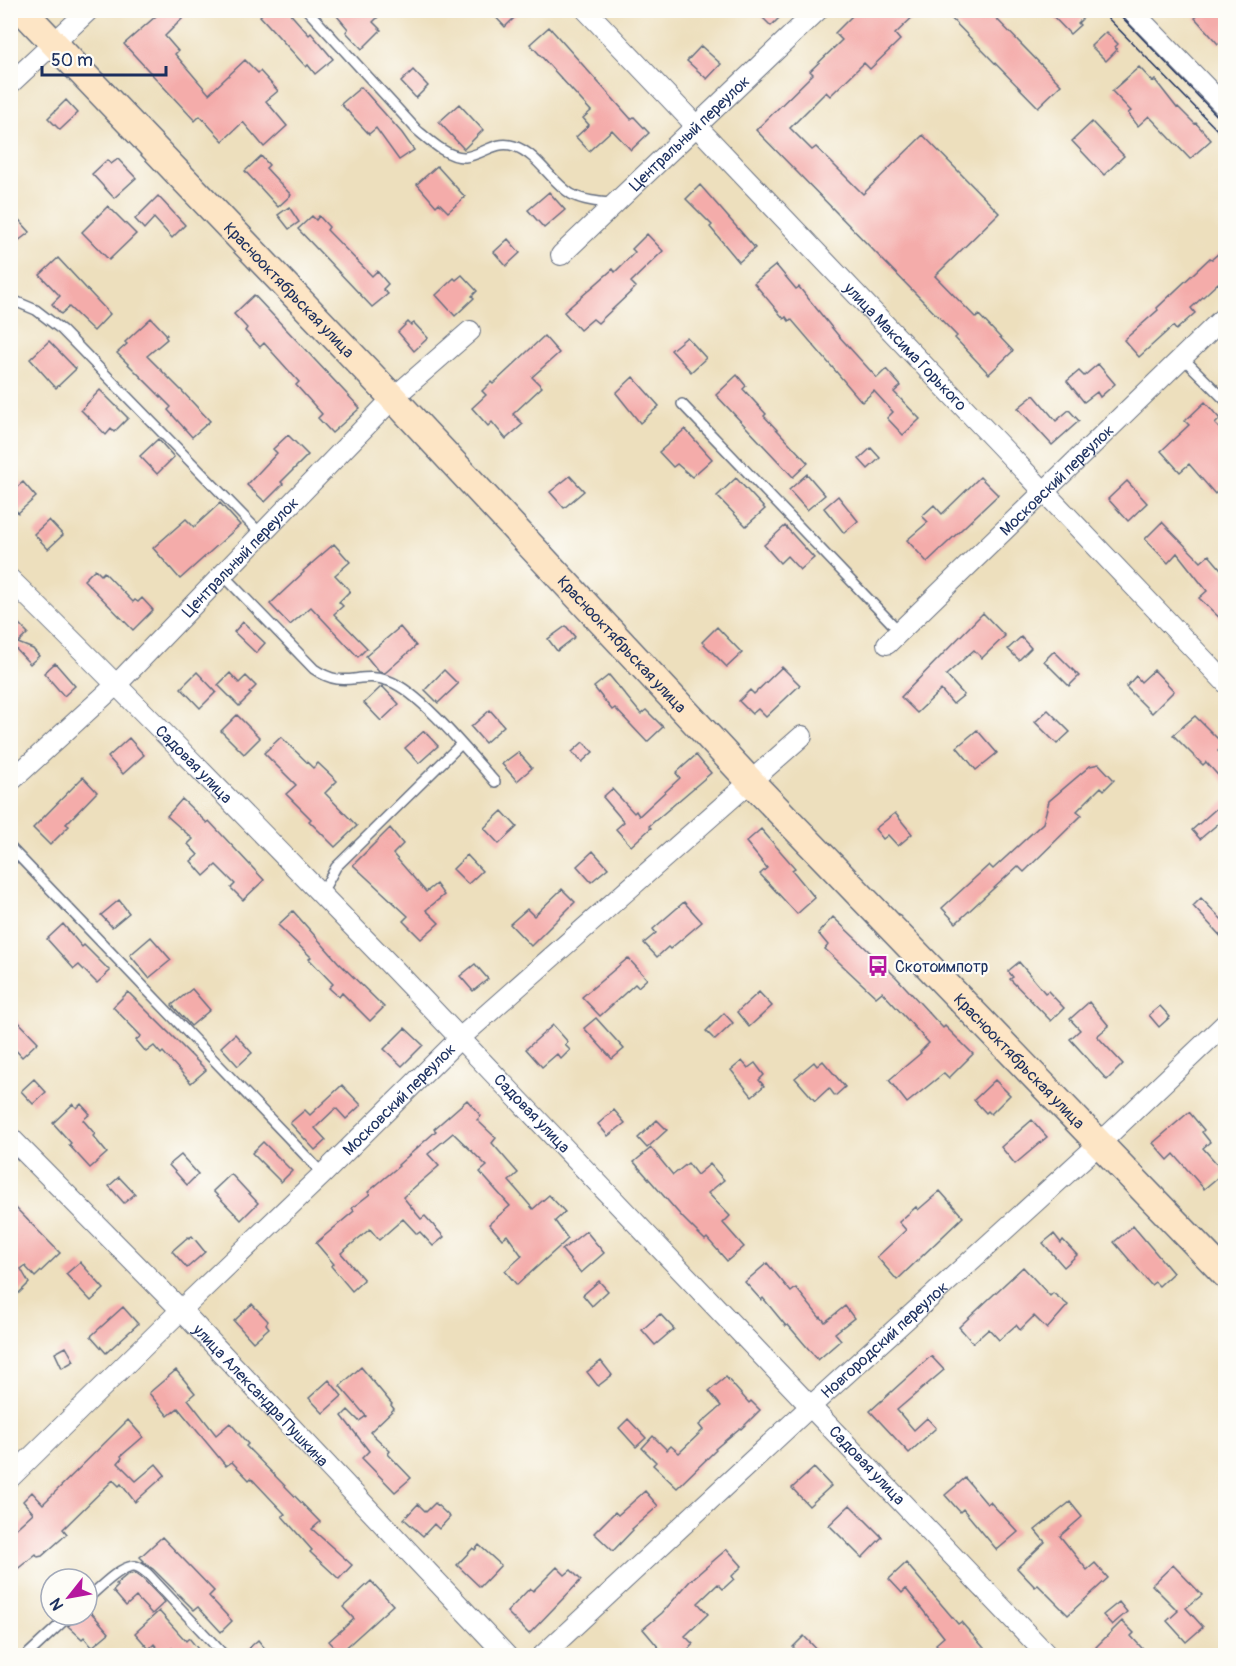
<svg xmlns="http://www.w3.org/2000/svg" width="1236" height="1666" font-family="Pangolin,sans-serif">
<rect width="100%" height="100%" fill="#fdfcf7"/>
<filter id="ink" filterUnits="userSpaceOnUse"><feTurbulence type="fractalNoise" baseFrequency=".0167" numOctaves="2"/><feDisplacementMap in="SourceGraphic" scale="12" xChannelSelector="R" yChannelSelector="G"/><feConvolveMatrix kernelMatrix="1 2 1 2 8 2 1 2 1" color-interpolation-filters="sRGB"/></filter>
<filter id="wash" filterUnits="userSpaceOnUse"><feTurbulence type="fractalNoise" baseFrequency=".008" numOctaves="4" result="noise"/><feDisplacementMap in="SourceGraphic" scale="24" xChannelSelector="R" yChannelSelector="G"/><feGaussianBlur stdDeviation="1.35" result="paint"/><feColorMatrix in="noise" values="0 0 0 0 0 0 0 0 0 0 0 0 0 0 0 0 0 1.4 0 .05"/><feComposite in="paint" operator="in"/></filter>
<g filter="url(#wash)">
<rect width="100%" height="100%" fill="#eddfbd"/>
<g id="blocks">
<path fill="#f4acaa" d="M163,10H191L165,36L178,51L175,54L209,94L245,60L258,73L260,71L278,91L266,101L287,126L264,147L243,122L223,141L200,116L195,121L124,44Z
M266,10H287L309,35L311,33L333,59L315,74L308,65L306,67L260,16Z
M332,10H385L373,22L381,30L362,49L346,32L348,29Z
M489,10H522L505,27Z
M755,10H787L771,26Z
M858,10H920L895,34L900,40L870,69L864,63L830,96L826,92L790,128L812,150L816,147L863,194L923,135L999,213L935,276L976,318L979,315L1013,351L989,374L955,338L957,336L756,130L813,74L810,71L842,40L835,33Z
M943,10H988L1061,85L1038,107Z
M1047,10H1091L1078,23L1080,25L1070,34Z
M1204,10H1226V37L1218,44L1195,18Z
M549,27L631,119L634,117L649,133L631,150L612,130L589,151L576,137L589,125L583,118L591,111L530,44Z
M1106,32L1118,44L1115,47L1117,50L1106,61L1091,46Z
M701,46L721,64L707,79L687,61Z
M1139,67L1153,82L1155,80L1177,108L1178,107L1195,124L1196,123L1211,140L1190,159L1149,116L1138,126L1128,113L1131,111L1112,91Z
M413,70L428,86L416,98L401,82Z
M361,87L402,133L414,150L399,160L376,128L369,134L341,104Z
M66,100L78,113L60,130L48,118Z
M459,104L483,130L464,149L439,122Z
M1092,122L1124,156L1104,175L1072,141Z
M261,156L269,165L266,168L291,195L278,207L245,171Z
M118,159L136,178L114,198L92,174L107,160L111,164Z
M437,166L465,197L448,212L439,203L436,206L417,184Z
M700,185L755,248L739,262L710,227L712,225L686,199Z
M549,192L565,210L544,228L528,210Z
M158,196L185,225L172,238L154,218L144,229L135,219Z
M108,206L136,234L109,260L82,232Z
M289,207L299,222L289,229L278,215Z
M10,210L30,232L18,241L10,232Z
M312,216L316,220L319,216L329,227L327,230L372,276L377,271L388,284L383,289L388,294L372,307L298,229Z
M647,234L663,251L631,282L636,287L598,323L593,319L580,330L564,312L613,269L615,272L635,252L632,249Z
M508,239L520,253L506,266L494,252Z
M1226,247V292L1218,283L1191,308L1195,313L1176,330L1173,326L1139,357L1124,340L1158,310L1157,308L1210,258L1212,259Z
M58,258L110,314L94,331L69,307L61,314L52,304L60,296L40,275Z
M776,265L796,289L799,287L837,334L877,378L886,369L901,386L894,392L920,419L903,435L887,418L893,412L874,391L862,402L791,319L789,321L786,317L784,319L754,283Z
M462,275L477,291L472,296L474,298L455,316L436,295L454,278L456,280Z
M254,295L360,408L332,433L318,418L322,414L296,385L299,382L264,343L260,347L245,331L247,328L234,314Z
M151,318L167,335L165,336L167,339L147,356L182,391L210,421L192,437L168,410L171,407L117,353L127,344L125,342Z
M408,322L411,325L414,323L428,338L414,351L398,332Z
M544,336L559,353L532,377L542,387L513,414L523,424L506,439L492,422L488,426L472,408L486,395L482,391L491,382L493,384Z
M687,337L706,358L691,372L671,350Z
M49,341L76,369L56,388L30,359Z
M1098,364L1115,384L1100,397L1097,392L1084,402L1067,381L1079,371L1084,376Z
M737,375L746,386L743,389L766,414L764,416L808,463L793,477L716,395Z
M633,377L659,406L640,423L616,393Z
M100,390L128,418L114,432L111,429L106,435L81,410Z
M1034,395L1056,421L1069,410L1079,421L1052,445L1018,408Z
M1205,402L1220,419L1215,424L1226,435V483L1215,494L1189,464L1180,472L1161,451L1189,425L1185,421Z
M685,429L712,459L692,477L677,464L673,467L659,452Z
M288,435L308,455L281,482L283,484L265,502L247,485L277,453L273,449Z
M158,439L174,457L157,474L140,456Z
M871,448L880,458L868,469L859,459Z
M807,474L825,495L807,510L789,490Z
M570,476L584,491L564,508L550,492Z
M980,477L998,495L927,562L907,540L928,522L922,516L934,505L942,514Z
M736,478L765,509L746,526L717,496Z
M1127,481L1147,503L1128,521L1108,499Z
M23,482L36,497L18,513L10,503V493Z
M838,496L858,521L844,533L824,508Z
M220,503L240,525L180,579L153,548L186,519L194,527Z
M49,520L63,535L48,549L34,534Z
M1162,522L1201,562L1209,555L1226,575V624L1199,598L1207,591L1177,553L1168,563L1145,539Z
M785,526L814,558L800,570L787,556L780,563L764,545Z
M334,544L350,562L335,575L350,591L339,602L343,606L334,614L367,648L358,657L311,607L290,625L270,604L304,572L303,571Z
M95,569L101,575L104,572L133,602L135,600L138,602L142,598L153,610L133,630L84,580Z
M983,613L1005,636L982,658L974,650L946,675L964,695L953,704L941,690L917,713L901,697Z
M10,615L28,633L18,643L33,649L39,656L30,664L14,647L10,650Z
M243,622L265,643L256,653L234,632Z
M566,626L575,637L557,651L548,639Z
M400,627L416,646L385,673L379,672L366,656Z
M717,627L742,653L727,667L702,642Z
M1021,637L1031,648L1019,660L1008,649Z
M1054,651L1079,676L1069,686L1044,661Z
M55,663L75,686L64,696L44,673Z
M782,667L800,685L766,717L758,709L752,714L739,701L750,690L754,694Z
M444,670L458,684L438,703L425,690Z
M1154,670L1174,691L1152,713L1126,687L1136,676L1141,682Z
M197,672L216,692L200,708L181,688Z
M230,673L239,683L246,676L256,686L249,693L251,694L239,706L218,685Z
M609,675L641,714L646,710L663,727L647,742L615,708L612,710L594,687Z
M382,686L399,704L381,721L364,703Z
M490,710L504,726L485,743L471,727Z
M1048,710L1070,732L1057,744L1035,722Z
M237,715L260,738L244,754L221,731Z
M1195,716L1224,745L1218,751L1226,760V784L1206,762L1203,765L1173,735Z
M977,730L997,753L976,770L957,747Z
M424,731L438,746L419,763L405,748Z
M281,737L313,768L318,763L337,781L325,793L357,826L335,847L309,821L311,819L286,794L296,785L264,753Z
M129,738L144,755L123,774L108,757Z
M583,742L593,752L582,762L572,752Z
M518,752L532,768L517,781L502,764Z
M696,755L711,773L649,826L651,828L631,846L616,829L624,822L603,797L612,789L634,813L636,811L639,816L680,778L676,773Z
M1099,764L1114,780L1104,790L1101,787L1077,811L1082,815L1024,872L1018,866L956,923L942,908L989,865L993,869L1043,823L1049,801L1090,766Z
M83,777L97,792L66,824L69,826L50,845L33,828Z
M182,799L207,823L209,821L264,880L243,900L231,888L235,884L216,865L204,876L191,861L198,855L188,844L193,839L167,816Z
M1226,800V817L1200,839L1192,830Z
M502,811L517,827L499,844L484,828Z
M895,813L912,834L898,846L888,835L883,839L875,829Z
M390,828L403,844L393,854L426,892L436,884L444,895L426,910L439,923L421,939L403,921L408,916L353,865Z
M761,829L795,868L792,870L815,898L797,914L760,874L767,868L746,842Z
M593,851L608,868L591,882L577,866Z
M467,855L482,871L468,884L453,869Z
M562,889L575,902L531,946L510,924L527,909L534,916Z
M1201,898L1226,924V942L1193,906Z
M119,900L129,913L112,927L101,915Z
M684,902L702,922L670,949L668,947L657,957L644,943L656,933L653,929Z
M293,911L338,962L384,1007L370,1021L342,993L339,997L329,988L333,984L309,959L311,957L278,925Z
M833,917L896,977L943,1028L945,1026L973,1054L949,1078L944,1073L907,1103L889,1080L921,1053L920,1052L929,1043L882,992L876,997L825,949L828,945L818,933Z
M63,924L82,947L84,945L110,971L97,983L79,965L74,969L47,939Z
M151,937L171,960L149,978L130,955Z
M628,958L647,979L638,987L635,984L600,1016L582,997Z
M1019,962L1045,993L1048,991L1064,1008L1051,1021L1010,979L1013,977L1008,971Z
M475,964L488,979L473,991L460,976Z
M192,989L210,1010L191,1026L172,1005Z
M128,992L206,1070L191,1083L163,1052L161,1054L154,1046L146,1052L136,1040L141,1036L113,1007Z
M759,992L772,1006L749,1027L737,1012Z
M1089,1002L1109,1026L1097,1036L1123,1064L1107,1080L1070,1039L1080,1030L1070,1019Z
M1160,1006L1170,1017L1159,1027L1149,1015Z
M10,1013L38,1042L22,1057L10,1044Z
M724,1013L733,1023L715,1040L706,1031Z
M596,1018L624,1049L612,1059L584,1028Z
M553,1025L568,1042L565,1045L570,1050L561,1059L557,1054L542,1067L526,1049Z
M405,1028L423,1045L402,1066L384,1049Z
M235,1034L252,1053L238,1066L221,1047Z
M742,1061L748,1068L755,1063L764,1075L759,1080L764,1086L752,1096L731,1070Z
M823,1061L845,1087L835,1096L829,1088L815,1101L795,1078L814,1062L817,1066Z
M34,1079L46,1092L33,1104L21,1091Z
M995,1080L1010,1095L991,1114L988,1111L986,1113L974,1100Z
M342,1085L361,1105L346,1119L336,1108L315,1128L326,1140L315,1150L290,1123L305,1110L310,1115Z
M467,1100L481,1116L477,1120L496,1138L492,1143L518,1173L509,1181L533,1209L549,1195L565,1212L555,1221L568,1239L517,1285L505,1271L522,1256L507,1235L502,1239L489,1224L510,1206L480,1172L487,1166L453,1133L428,1154L439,1166L403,1197L421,1219L425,1216L444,1237L433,1246L420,1232L417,1234L403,1219L379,1240L370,1229L341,1253L364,1280L352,1291L331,1266L334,1264L316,1243L354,1211L352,1208L370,1194L368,1192L399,1166L398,1165L436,1131L434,1129Z
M73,1104L77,1108L81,1104L90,1114L83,1120L95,1134L93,1136L107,1153L90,1168L69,1145L71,1143L53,1123Z
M614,1110L625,1123L608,1136L598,1124Z
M1189,1112L1204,1130L1202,1132L1210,1142L1203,1148L1224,1172L1204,1189L1174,1154L1168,1160L1153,1143Z
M657,1120L667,1130L647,1148L638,1138Z
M1032,1120L1047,1137L1015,1164L1001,1147Z
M263,1142L292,1171L281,1182L252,1153Z
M651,1148L673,1175L688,1163L697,1175L710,1164L724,1180L708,1193L730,1216L723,1223L744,1247L727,1261L707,1238L705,1240L683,1218L634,1162Z
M181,1155L198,1174L187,1185L169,1165Z
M231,1174L258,1203L241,1220L213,1191Z
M119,1177L135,1194L124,1203L109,1186Z
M940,1191L963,1217L897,1280L877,1257L906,1230L899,1222L916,1207L918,1210Z
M10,1202L60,1253L35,1277L25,1266L21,1269L29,1283L17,1295L10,1288Z
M1133,1226L1173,1273L1159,1286L1155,1282L1151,1285L1114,1242Z
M586,1231L604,1253L581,1273L562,1250Z
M1054,1234L1061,1243L1063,1240L1077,1255L1064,1267L1043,1243Z
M192,1236L205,1252L187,1268L172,1251L188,1237L189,1238Z
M80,1262L104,1289L91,1301L66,1274Z
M767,1263L791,1292L796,1288L820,1318L821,1317L825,1322L845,1306L854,1318L835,1333L841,1340L818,1360L788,1325L786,1326L763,1298L761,1300L745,1282Z
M1023,1267L1050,1296L1053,1293L1068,1305L1047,1329L1034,1316L1020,1330L1016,1325L999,1340L989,1329L973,1343L959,1327Z
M599,1281L608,1291L592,1306L583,1295Z
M252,1304L268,1321L266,1324L269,1328L253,1342L234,1321Z
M123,1307L138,1324L106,1353L91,1336Z
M660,1314L674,1329L655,1345L642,1330Z
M66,1347L74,1361L62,1368L55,1353Z
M931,1356L944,1370L897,1410L914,1430L927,1418L936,1428L909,1453L870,1411Z
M601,1361L612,1375L598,1386L587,1372Z
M361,1367L392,1404L391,1405L394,1409L370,1432L390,1451L388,1454L411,1478L395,1492L362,1458L369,1451L342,1416L348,1410L359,1421L366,1416L340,1386Z
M176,1370L195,1393L188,1399L216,1435L230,1423L248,1444L246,1446L320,1522L312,1529L352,1565L339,1579L310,1552L312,1550L282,1516L285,1514L251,1478L249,1480L232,1462L226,1466L178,1408L168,1416L149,1393Z
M726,1377L749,1403L751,1401L760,1410L741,1429L740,1428L715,1449L716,1450L677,1488L653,1465L656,1462L642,1448L653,1436L667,1450L671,1446L679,1453L703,1430L699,1425L721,1406L709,1391Z
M329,1380L342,1396L323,1413L309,1398Z
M628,1419L646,1438L636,1447L619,1428Z
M128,1420L143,1437L121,1456L122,1458L118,1463L136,1481L156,1464L165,1475L135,1502L121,1484L119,1486L113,1480L63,1529L67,1534L42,1556L38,1557L36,1554L10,1575V1534L33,1513L23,1501L32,1492L43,1504Z
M814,1468L831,1486L809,1506L792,1488Z
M965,1478L987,1504L990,1502L1018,1532L997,1550L963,1509L960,1512L945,1495Z
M645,1491L658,1506L632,1529L633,1530L613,1551L594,1533L615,1512L618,1515Z
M1070,1502L1082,1517L1060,1536L1087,1570L1095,1563L1108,1578L1068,1615L1038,1585L1035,1587L1017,1568L1045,1542L1035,1530Z
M435,1503L450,1517L439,1529L434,1524L423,1536L404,1519L418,1504L426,1512Z
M850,1505L882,1537L862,1558L829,1525Z
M162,1537L214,1591L209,1596L232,1621L221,1632L198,1607L194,1610L153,1569L142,1562L144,1561L140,1557Z
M479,1545L501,1565L480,1587L457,1565L473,1548L475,1550Z
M727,1549L742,1566L732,1576L734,1579L723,1589L718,1584L698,1603L708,1614L685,1636L693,1644L682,1656H652L659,1648L643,1629L662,1613L690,1581Z
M906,1563L958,1624L961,1622L984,1648L976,1656H946L936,1644L944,1637L906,1589L902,1593L889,1579Z
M1173,1565L1202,1595L1186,1608L1203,1627L1186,1642L1167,1621L1178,1611L1152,1585Z
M557,1567L565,1575L571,1570L581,1580L529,1634L507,1612L530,1588L533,1591Z
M135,1573L143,1579L165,1602L152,1614L136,1597L126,1606L113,1591L118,1586L116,1584L127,1575Z
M371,1581L393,1605L340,1653L329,1641L354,1619L343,1607Z
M1119,1602L1127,1612L1112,1625L1103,1615Z
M89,1610L109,1633L92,1647L84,1637L82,1639L68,1626L82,1615H87Z
M159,1611L186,1641L189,1638L198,1649L195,1651L199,1656H169L175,1651L172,1648L164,1655L154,1644L149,1649L135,1633Z
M1122,1621L1134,1633L1131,1636L1149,1656H1105L1096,1647Z
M804,1636L823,1656H801L793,1647Z
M258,1640L271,1656H240Z"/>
</g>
</g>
<g filter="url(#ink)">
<use href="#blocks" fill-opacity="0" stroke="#646d7f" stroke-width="1.5"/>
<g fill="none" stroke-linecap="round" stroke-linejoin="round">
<defs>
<path id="lane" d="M307,10L417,130C429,140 448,158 465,157C483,155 495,140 514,146C538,154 550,181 571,194C584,201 599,202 612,203
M10,299L36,310L62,330L261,534
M1182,357L1226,401
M682,404L900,632
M223,575L314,669C346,691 358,670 389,681C420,692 471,755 495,782
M10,847L323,1174
M326,897L325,887L336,867L461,744
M87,1599C97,1590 122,1564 135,1566C140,1567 144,1571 148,1574L225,1656
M26,1656L70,1615"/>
<g id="street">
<path id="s1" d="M586,10L1226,683"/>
<path d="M1131,10L1226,108"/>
<path d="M10,84L89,10"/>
<path id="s2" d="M561,255L818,10"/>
<path id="s3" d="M10,579C141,707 267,839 395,970C614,1197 831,1426 1048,1656"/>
<path id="s4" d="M887,644L1226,315"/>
<path id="s5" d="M10,782L117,684L393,398L470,331"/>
<path id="s6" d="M10,1137L181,1310L507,1656"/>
<path id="s7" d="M10,1478L181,1310L323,1174L460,1038L802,736"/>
<path id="s8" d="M542,1656L812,1405L1098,1145L1226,1023"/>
</g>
<g id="secondary">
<path id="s9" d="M22,10L393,398L751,782L1226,1275"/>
</g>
</defs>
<use href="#lane" stroke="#646d7f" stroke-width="12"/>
<use href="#street" stroke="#646d7f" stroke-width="22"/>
<use href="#secondary" stroke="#646d7f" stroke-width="30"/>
<use href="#lane" stroke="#fff" stroke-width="9"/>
<use href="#street" stroke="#fff" stroke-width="20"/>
<use href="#secondary" stroke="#fde5c5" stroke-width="27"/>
<path stroke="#1b2f5e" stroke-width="1.5" d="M1100,10L1226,139
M1115,10L1226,125"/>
</g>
</g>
<defs>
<symbol id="bus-bare" viewBox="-9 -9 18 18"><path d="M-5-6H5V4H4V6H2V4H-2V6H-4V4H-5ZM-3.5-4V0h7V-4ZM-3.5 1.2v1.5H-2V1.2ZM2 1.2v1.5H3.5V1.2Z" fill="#b5179e" stroke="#fdfcf7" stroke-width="2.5" paint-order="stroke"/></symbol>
</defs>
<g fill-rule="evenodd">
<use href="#bus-bare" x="863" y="951" width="30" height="30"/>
</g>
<g text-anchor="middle" stroke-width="4.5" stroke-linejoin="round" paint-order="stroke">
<g font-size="16" fill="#1b2f5e" stroke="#fdfcf7">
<text dy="6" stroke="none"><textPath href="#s2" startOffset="177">Центральный переулок</textPath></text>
<text dy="6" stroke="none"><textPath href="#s9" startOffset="387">Краснооктябрьская улица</textPath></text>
<text dy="6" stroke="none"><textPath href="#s1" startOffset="464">улица Максима Горького</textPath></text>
<text dy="6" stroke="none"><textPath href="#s4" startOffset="236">Московский переулок</textPath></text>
<text dy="6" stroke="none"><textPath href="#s5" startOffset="322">Центральный переулок</textPath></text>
<text dy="6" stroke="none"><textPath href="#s9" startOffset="873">Краснооктябрьская улица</textPath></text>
<text dy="6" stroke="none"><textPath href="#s3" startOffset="261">Садовая улица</textPath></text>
<text dy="6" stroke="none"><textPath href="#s9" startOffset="1449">Краснооктябрьская улица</textPath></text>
<text dy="6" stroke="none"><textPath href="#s7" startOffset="543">Московский переулок</textPath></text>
<text dy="6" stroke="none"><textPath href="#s3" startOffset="747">Садовая улица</textPath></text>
<text dy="6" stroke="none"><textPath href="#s8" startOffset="466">Новгородский переулок</textPath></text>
<text dy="6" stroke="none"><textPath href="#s6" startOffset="360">улица Александра Пушкина</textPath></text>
<text dy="6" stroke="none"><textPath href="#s3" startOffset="1233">Садовая улица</textPath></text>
</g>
<g font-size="16" fill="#1b2f5e" stroke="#fdfcf7" text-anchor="start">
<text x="895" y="972">Скотоимпотр</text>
</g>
</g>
<rect width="1236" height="1666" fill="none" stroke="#fdfcf7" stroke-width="36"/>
<g transform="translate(69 1597) rotate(239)"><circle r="28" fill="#fdfcf7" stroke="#a3aaba" stroke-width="1.5"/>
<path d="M0-4.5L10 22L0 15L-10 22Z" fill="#b5179e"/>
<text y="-9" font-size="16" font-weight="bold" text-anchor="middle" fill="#1b2f5e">N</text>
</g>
<path d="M42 66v9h124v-9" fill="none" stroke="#1b2f5e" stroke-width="3"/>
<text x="51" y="66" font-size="18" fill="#1b2f5e" stroke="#fdfcf7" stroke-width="4.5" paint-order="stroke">50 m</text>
</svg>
